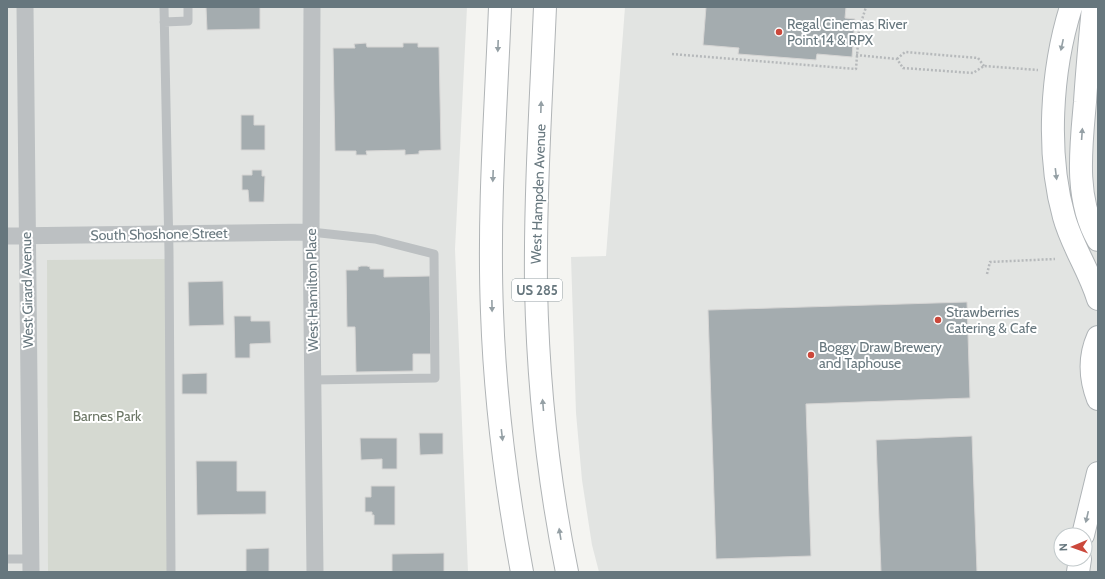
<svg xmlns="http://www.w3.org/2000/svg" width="1105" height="579" font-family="Cabin,sans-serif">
<rect width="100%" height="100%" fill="#f4f4f1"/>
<path fill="#e2e4e2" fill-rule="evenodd" d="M7,7H467L455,249L468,572H7Z
M625,7H1098V572H599L592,545L582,480L576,413L571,257L606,256ZM1061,535H1085V559H1061Z"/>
<path fill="#d5d9d1" d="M166,259L167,572H48L47,260Z"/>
<path fill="#a4acaf" stroke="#d6d5d4" d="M206,7H260V29L207,30Z
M706,7H846L845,18L855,19L852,57L817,54L816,60L738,54L739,48L703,45Z
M366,43L367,47H403V43H418V47H439L441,150L419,151V154L405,155V150L366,151L367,155H356V151H335L333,48H355L354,44Z
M241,115H254V125H265V150H241Z
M252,170H262V176H265L264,202H249L248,190H242V175H252Z
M361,266H367L370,267V269H384V277L430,276L431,354H413V371L356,372L355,327H347L346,270H358V267Z
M223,281L224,325L189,326L188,282Z
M967,302L970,398L806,404L811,556L716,559L708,310Z
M234,316H251V321H270L271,343L250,344V358H235Z
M207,373V394H182V374Z
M419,433H443V454L420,455Z
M972,436L977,572H881L876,440Z
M360,438H397V469H382V459L361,460Z
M196,461H237V491H266V514L197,515Z
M371,486H395V525H374V515H372V512H365V497H371Z
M269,548V572H246V549Z
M444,553V572H392V554Z"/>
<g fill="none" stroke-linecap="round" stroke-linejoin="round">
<defs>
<path id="secondary" d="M1071,7C1051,71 1046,153 1064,217C1072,246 1089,270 1098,299
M1093,7C1090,39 1087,70 1085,102C1081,147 1074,198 1098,240
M1098,337C1089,357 1090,378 1098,399
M1083,535L1098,473
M1078,572L1080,559"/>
<path id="highway" d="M500,7C496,108 488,210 492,312C495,399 506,486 522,572
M545,7C541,100 535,194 536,287C538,383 548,479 567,572"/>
</defs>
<use href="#secondary" stroke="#afb4b7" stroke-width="24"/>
<use href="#highway" stroke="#b0b4b6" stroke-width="24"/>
<path stroke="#b6b9bb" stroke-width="2.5" stroke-dasharray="2 2" stroke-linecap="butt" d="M672,54L856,69L859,29L866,7
M856,55L897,59L903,68L973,73L984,66L1038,70
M897,59L905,52L978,58L984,66
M987,274L990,262L1055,259"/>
<path stroke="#bcc0c2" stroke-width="9" d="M164,7L169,252L171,572
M164,22L188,21V7
M311,232L375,239L434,254L435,378L313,380
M7,559H31"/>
<path stroke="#bcc0c2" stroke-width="17" d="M25,7L31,572
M312,7L311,232L315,572
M7,236L311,232"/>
<use href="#secondary" stroke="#fff" stroke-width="22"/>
<use href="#highway" stroke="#fff" stroke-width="22"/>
</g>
<defs><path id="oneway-solid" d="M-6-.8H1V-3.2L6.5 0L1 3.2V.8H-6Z"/></defs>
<g fill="#95a0a5">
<use href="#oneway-solid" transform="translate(1062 45) rotate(102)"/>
<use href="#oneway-solid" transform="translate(498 46) rotate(92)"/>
<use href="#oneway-solid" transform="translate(541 107) rotate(-88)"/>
<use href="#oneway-solid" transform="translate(1082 134) rotate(-86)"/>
<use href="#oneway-solid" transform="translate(1056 174) rotate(83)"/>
<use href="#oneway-solid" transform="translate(493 176) rotate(92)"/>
<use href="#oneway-solid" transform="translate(492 306) rotate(89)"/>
<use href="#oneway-solid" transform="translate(543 405) rotate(-95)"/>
<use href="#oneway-solid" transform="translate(502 435) rotate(83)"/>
<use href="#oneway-solid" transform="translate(1087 517) rotate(103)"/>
<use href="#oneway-solid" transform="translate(560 534) rotate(-99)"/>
</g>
<g fill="#cb483b" stroke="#fff" stroke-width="1.5">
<circle cx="779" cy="32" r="4"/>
<circle cx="938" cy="320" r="4"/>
<circle cx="811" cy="355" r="4"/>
</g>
<g text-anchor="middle" stroke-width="4" stroke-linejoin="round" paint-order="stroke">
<rect fill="#fff" stroke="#95a0a5" stroke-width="1" x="512" y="279" width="50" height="22" rx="3"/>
<g font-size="13" font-weight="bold" fill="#67777e">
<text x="537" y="295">US 285</text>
</g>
<g font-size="14" fill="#67777e" stroke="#fff" text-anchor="start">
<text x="787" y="29">Regal Cinemas River<tspan x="787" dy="16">Point 14 &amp; RPX</tspan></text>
<text x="946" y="317">Strawberries<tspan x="946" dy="16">Catering &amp; Cafe</tspan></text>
<text x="819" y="352">Boggy Draw Brewery<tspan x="819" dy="16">and Taphouse</tspan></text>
</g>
<g font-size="14" fill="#67777e" stroke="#fff">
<text transform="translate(538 194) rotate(-88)" y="5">West Hampden Avenue</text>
<text transform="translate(159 234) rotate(-1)" y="5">South Shoshone Street</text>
<text transform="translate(27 290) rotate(-91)" y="5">West Girard Avenue</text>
<text transform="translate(312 290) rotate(-91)" y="5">West Hamilton Place</text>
</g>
<g font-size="14" fill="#6b7665" stroke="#fff">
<text x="107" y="421">Barnes Park</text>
</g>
</g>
<rect width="1105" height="579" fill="none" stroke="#67777e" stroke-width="16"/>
<g transform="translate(1073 547) rotate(268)"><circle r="19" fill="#ffffff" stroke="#c2c9cb"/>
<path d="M0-3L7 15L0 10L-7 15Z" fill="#cb483b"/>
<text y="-6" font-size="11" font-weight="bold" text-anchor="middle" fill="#67777e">N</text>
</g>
</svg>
